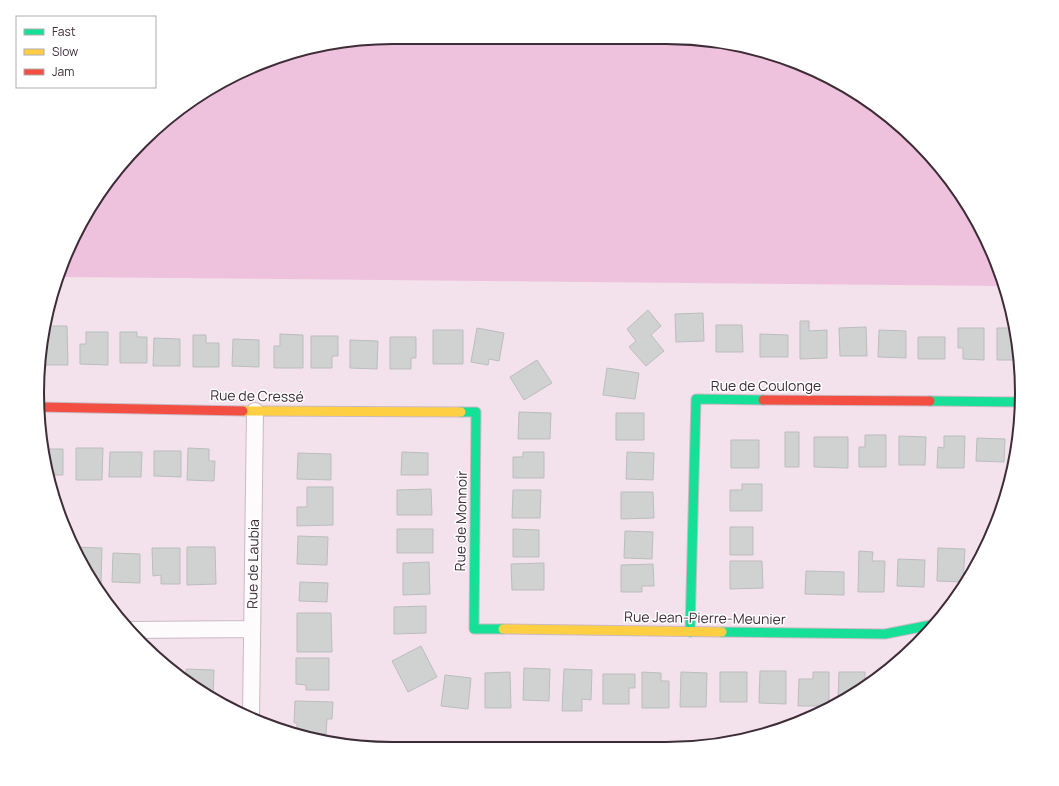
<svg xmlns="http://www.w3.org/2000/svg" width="1059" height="786" font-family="Manrope,sans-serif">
<rect width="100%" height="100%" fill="#f3e2ec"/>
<path fill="#eec2dd" d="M393,37L689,38L758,49L864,97L949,176L985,236L1004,286L60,277L74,235L141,141L215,85L301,49Z"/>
<path fill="#cfd2d1" stroke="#bbbdbd" d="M648,310L661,326L651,335L664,351L646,366L629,347L636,341L627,329Z
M703,313L704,341L676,342L675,314Z
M800,321H809V331L827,330V358L800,359Z
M716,325H742L743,352H716Z
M44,326H67L68,365H41Z
M866,327L867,356H840L839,328Z
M477,328L504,333L499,361L489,359L488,365L471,362Z
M958,328H984V360L963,359V348H958Z
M997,328H1014L1020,360H997Z
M433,330H463V364H433Z
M879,330L906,331V358L878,357Z
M86,332H108V365L80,364V344H86Z
M120,332H137V337H147V363H120Z
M280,334L303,335V368H274V346H280Z
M760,334L788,335V357H760Z
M193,335H206V343H219V367H193Z
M311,336H338V356H332V368H311Z
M390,337H416V358H411V369H390Z
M918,337H945V359H918Z
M154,338L180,339V366H153Z
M233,339L259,340V367L232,366Z
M350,340L378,341L377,369L350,368Z
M537,360L552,383L524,400L510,377Z
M607,368L639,373L635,399L603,395Z
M519,412L551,413L550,439H518Z
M616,413H644V440H616Z
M785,432H799V467H785Z
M865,435H886V467H859V447H865Z
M899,436L926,437L925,465H899Z
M944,436H965L964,468H937L938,447L944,448Z
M814,437H848V468L814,467Z
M977,438L1005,439L1004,462L976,461Z
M731,440H759V468H731Z
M76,448H103L102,480H76Z
M188,448L209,449V461H215L214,481L187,480Z
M45,449H63V475H51Z
M154,451H181V477L154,476Z
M110,452H142L141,477H109Z
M402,452L428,453V475H401Z
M523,452H544V478H513V457H523Z
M627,452L654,453L653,480L626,479Z
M298,453L331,454V480L297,479Z
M742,484H762V511H730V490H742Z
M307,487H333V525L297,526V507H307Z
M431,489L432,515H397V490Z
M513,490H541L540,518H512Z
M621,492H653L654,518L621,519Z
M730,527H753V555H730Z
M397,529H433V553H397Z
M513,529L539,530V557H513Z
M625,531L653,532L652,559L624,558Z
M298,536L328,537L327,565L297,564Z
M75,547L102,548L101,584H96Z
M187,547H215L216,584L187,585Z
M152,548H180V584H161V575L153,576Z
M938,548L965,549L963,582L937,581Z
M859,551L873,552L872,561H885L884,592H858Z
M113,553L140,554V583L112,582Z
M898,559L925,560L924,587L897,586Z
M730,561H762L763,588L730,589Z
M429,562L430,594L403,595V563Z
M544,563V590H512L511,564Z
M653,564L654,586H642V592H621V565Z
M806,571L844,572V595L805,594Z
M300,582L328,583L327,602L299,601Z
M426,606V633L394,634V607Z
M297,613H331L332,652H297Z
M421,646L437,677L408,692L392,661Z
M296,658H329V690H306V685L296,684Z
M524,668L550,669L549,701L523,700Z
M186,669L214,670L213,700L186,681Z
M564,669L592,670L591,700L582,699V711H562Z
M878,670H889L878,678Z
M760,671H786V704L759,703Z
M510,672L511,708H485V673Z
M642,672L661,673V681H669V708H642Z
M681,672L707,673L706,707H680Z
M720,672H747V702H720Z
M813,672H829V706H798L799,679H813Z
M839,672H865V686L838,701Z
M603,674H635V688H629V704H603Z
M445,675L471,678L468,709L441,706Z
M295,701L333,702L332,719H327L326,734L297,733V723H294Z"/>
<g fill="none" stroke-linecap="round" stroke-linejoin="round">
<defs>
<path id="street" d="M130,630L252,629
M251,717L255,411"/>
<path id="fast" d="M930,401L1020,402
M461,412H476L474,629H503
M690,632L696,399L763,400
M722,632L885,634L936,624"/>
<path id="slow" d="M243,411L461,412
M503,629L722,632"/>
<path id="jam" d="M763,400L930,401
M38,407L243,411"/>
</defs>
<use href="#street" stroke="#cab9c3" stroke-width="18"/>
<use href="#fast" stroke="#cab9c3" stroke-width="11"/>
<use href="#slow" stroke="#cab9c3" stroke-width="11"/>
<use href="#jam" stroke="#cab9c3" stroke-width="11"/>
<use href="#street" stroke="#fdfbfc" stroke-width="16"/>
<use href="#fast" stroke="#16e098" stroke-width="9"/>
<use href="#slow" stroke="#ffcf43" stroke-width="9"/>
<use href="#jam" stroke="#f24e42" stroke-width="9"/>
</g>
<g text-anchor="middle" stroke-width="3" stroke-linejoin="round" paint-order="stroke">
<g font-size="14" fill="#3e2c37" stroke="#fff">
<text x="766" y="391">Rue de Coulonge</text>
<text transform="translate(257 396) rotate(1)" y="5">Rue de Cressé</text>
<text transform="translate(461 521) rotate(-89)" y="5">Rue de Monnoir</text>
<text transform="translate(253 564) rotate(-89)" y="5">Rue de Laubia</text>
<text transform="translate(705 618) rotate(1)" y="5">Rue Jean-Pierre-Meunier</text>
</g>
</g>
<path d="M0 0H1059V786H0ZM393 44H666A349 349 0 0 1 1015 393V393A349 349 0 0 1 666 742H393A349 349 0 0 1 44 393V393A349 349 0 0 1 393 44Z" fill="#fff" fill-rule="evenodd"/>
<path fill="none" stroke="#3e2c37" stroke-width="2" d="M393 44H666A349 349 0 0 1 1015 393V393A349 349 0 0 1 666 742H393A349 349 0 0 1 44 393V393A349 349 0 0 1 393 44Z"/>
<rect x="16" y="16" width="140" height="72" fill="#ffffff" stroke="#b2abaf"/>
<rect x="24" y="29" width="20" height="6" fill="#16e098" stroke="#b2abaf"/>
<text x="52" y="36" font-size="12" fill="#3e2c37">Fast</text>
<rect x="24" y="49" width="20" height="6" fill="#ffcf43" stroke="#b2abaf"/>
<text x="52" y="56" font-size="12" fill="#3e2c37">Slow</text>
<rect x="24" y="69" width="20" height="6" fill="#f24e42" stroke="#b2abaf"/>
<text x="52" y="76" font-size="12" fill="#3e2c37">Jam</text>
</svg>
